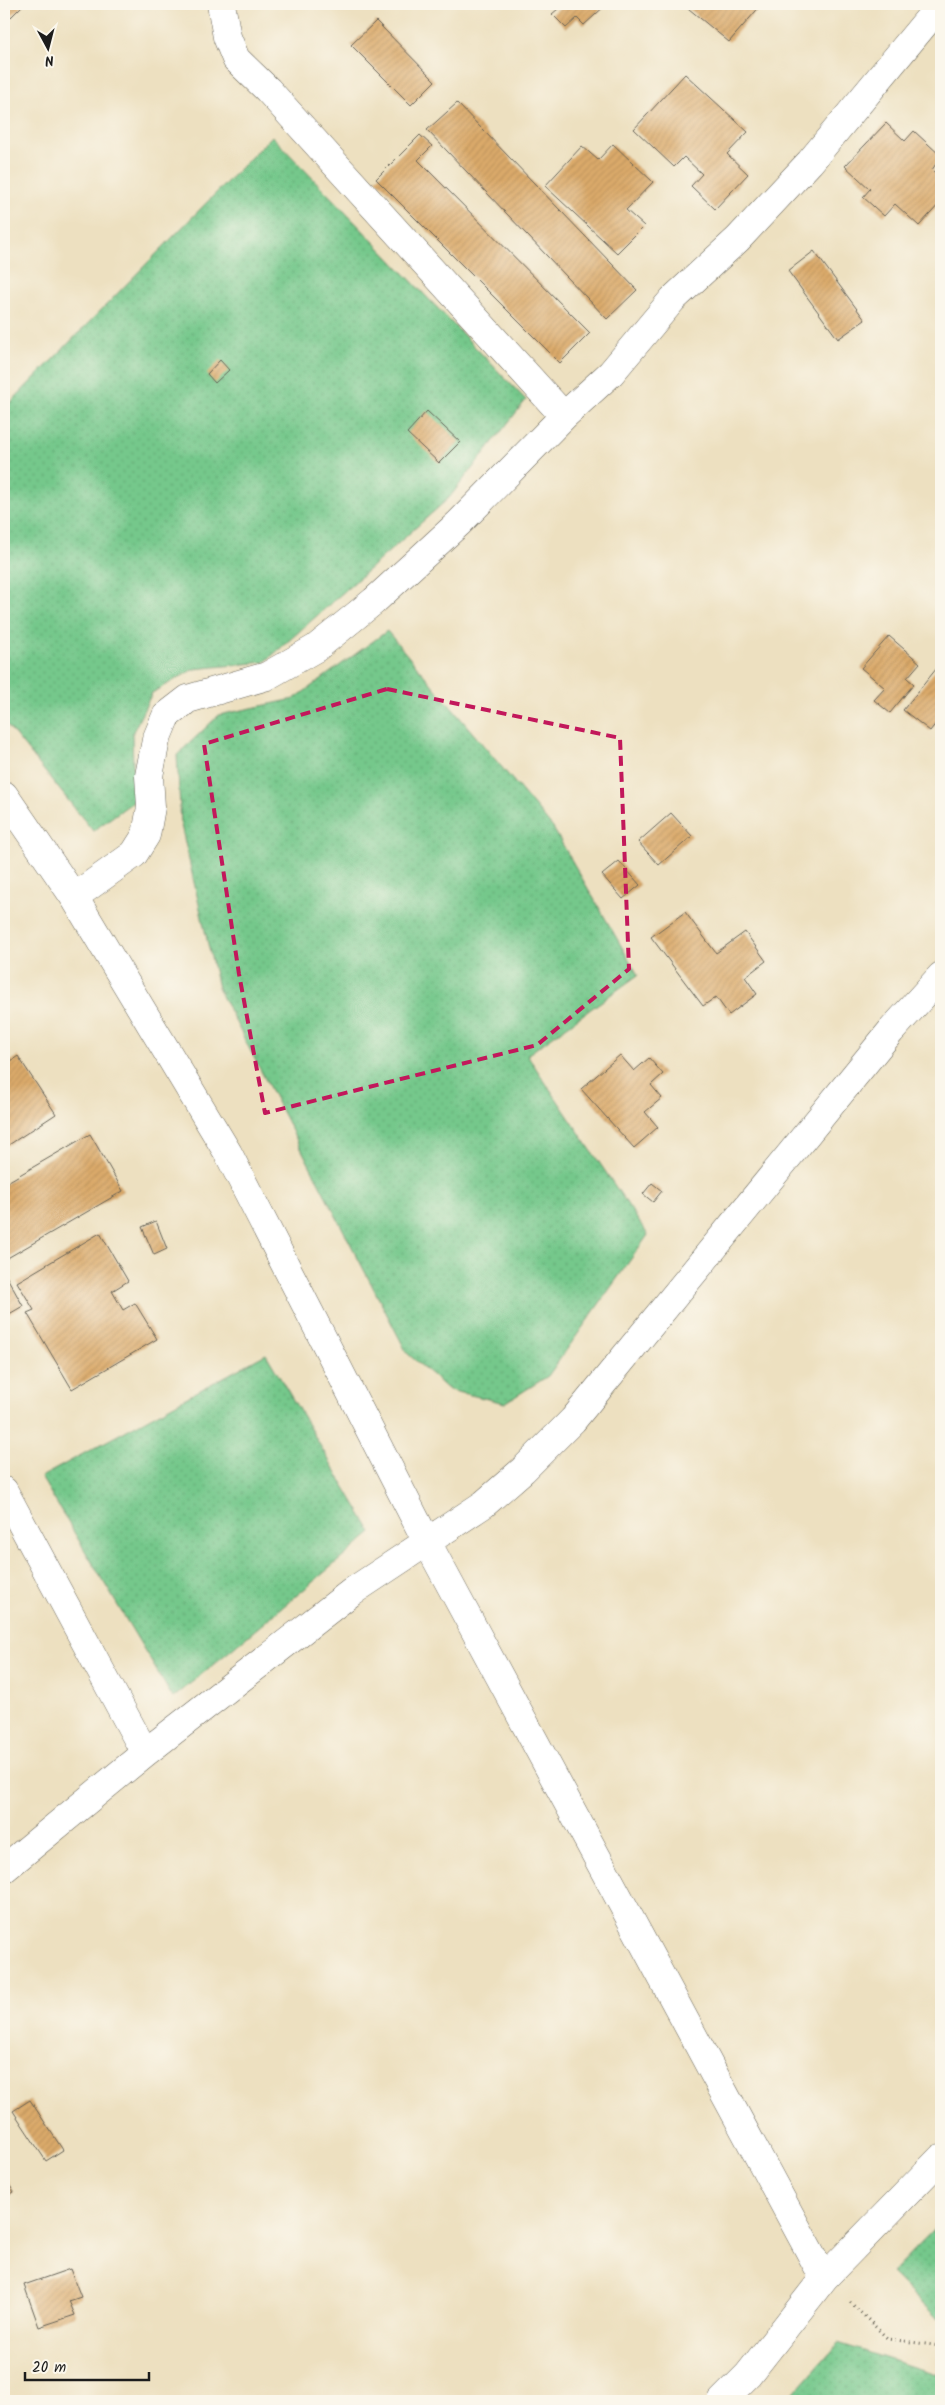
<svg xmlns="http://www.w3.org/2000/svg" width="945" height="2405" font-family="Kalam,sans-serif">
<defs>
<pattern id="grass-dots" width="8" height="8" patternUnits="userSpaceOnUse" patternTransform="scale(1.25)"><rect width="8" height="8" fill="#75c88b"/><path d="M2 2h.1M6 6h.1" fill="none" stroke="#65ab77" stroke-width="1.8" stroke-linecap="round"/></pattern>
<pattern id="building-hatch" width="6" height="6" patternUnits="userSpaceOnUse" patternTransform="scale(1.25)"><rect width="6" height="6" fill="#dbaa6a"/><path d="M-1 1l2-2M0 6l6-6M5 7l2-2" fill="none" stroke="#bb925b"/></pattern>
</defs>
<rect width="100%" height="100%" fill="#fbf7ec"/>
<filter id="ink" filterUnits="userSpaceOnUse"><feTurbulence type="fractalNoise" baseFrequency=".02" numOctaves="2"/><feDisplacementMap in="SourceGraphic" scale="10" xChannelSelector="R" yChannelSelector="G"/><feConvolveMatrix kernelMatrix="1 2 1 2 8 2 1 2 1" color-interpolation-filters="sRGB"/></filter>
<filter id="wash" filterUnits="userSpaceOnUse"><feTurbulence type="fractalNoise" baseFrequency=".0096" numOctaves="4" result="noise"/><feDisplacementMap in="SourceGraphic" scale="20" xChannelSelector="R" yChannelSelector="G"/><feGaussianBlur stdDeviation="1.12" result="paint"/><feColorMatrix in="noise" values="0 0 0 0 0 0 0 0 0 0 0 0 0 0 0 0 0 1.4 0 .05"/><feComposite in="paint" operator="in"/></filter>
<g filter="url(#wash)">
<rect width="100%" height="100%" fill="#ede0c0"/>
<path fill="url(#grass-dots)" stroke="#487254" d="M272,136L526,400L449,498L265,662L194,669L152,693L132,734L134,801L93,831L4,721V409Z
M387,631L553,828L638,975L527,1055L648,1235L548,1376L505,1403L449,1390L407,1353L218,988L181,825L177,755L219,715L294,699Z
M266,1354L372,1533L173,1698L41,1477Z
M941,2222V2318L936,2317L891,2273Z
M838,2343L935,2374H941V2401H787Z"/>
<g id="blocks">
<path fill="url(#building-hatch)" d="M4,4H19L22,6L5,23Z
M564,4H568L573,9L578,4H607L584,25L577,18L566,28L552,14Z
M683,4H762L729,42Z
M376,21L435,81L411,105L351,45Z
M685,74L748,132L727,154L748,174L715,209L691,186L702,174L684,157L674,167L634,129Z
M457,103L637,290L607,319L427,130Z
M886,123L905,141L914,131L941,156L932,170L941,178V202L919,226L895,204L884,216L863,197L870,189L845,166Z
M420,135L432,146L418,160L590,333L560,363L376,179Z
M613,144L653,182L626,210L644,226L617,253L545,186L582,146L598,160Z
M814,251L865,320L838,339L788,271Z
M220,360L229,370L215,383L207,374Z
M427,411L460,442L439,463L407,433Z
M889,636L920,663L907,678L914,684L890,713L874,700L885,688L861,668Z
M941,663V717L930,731L903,710Z
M671,813L692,836L659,865L638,842Z
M619,861L640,885L623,899L602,875Z
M685,912L716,953L745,932L766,961L745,977L757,994L729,1015L716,997L703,1006L651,937Z
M620,1055L634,1071L649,1058L663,1074L651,1085L662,1098L645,1112L658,1127L634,1148L581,1089Z
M18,1056L56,1114L4,1148V1066Z
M90,1134L123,1191L4,1260V1184Z
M652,1183L662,1191L653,1202L643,1194Z
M156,1221L167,1249L154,1255L142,1227Z
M100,1233L128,1281L112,1291L123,1310L135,1303L157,1339L72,1389L27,1313L34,1310L17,1282Z
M4,1272L23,1306L4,1317Z
M30,2100L63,2150L46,2161L13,2111Z
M4,2177L14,2192L4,2198Z
M70,2269L81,2297L69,2301L75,2315L39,2327L24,2285Z"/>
</g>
</g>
<g filter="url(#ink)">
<use href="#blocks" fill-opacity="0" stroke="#656155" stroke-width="1"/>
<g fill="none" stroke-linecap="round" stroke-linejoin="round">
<defs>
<path id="minor" d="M221,4L227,37L236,59L268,90L564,416
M4,795L74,897L228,1153L427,1542L824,2278
M74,897L134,854L146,835L151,807L149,776L156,740L166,716L188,699L267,676L316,648L374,601L459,523L564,416L611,373L673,299L738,239L810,162L941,4
M4,1491L145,1753
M4,1869L145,1753L353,1591L484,1504L523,1470L573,1420L891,1031L941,976
M722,2401L748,2375L824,2278L941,2158"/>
</defs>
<use href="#minor" stroke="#656155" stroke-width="29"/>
<path stroke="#656155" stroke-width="3" stroke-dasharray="1 4" stroke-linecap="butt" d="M850,2302L888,2339L941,2346"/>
<use href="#minor" stroke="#fff" stroke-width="28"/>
</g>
</g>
<path fill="none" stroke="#c2185b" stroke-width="4" stroke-dasharray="10 6" stroke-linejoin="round" d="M387,689L620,738L629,969L537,1045L265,1113L239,974L204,744Z"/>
<rect width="945" height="2405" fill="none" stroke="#fbf7ec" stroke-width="20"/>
<g transform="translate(48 48) rotate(173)" stroke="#fbf7ec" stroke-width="4" paint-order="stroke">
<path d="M0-4L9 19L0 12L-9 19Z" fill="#1c1c1c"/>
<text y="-8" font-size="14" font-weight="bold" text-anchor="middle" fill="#1c1c1c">N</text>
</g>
<path d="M25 2372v8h124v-8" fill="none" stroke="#1c1c1c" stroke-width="2.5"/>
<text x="32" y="2372" font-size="15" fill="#1c1c1c" stroke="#fbf7ec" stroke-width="4" paint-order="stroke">20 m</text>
</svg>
